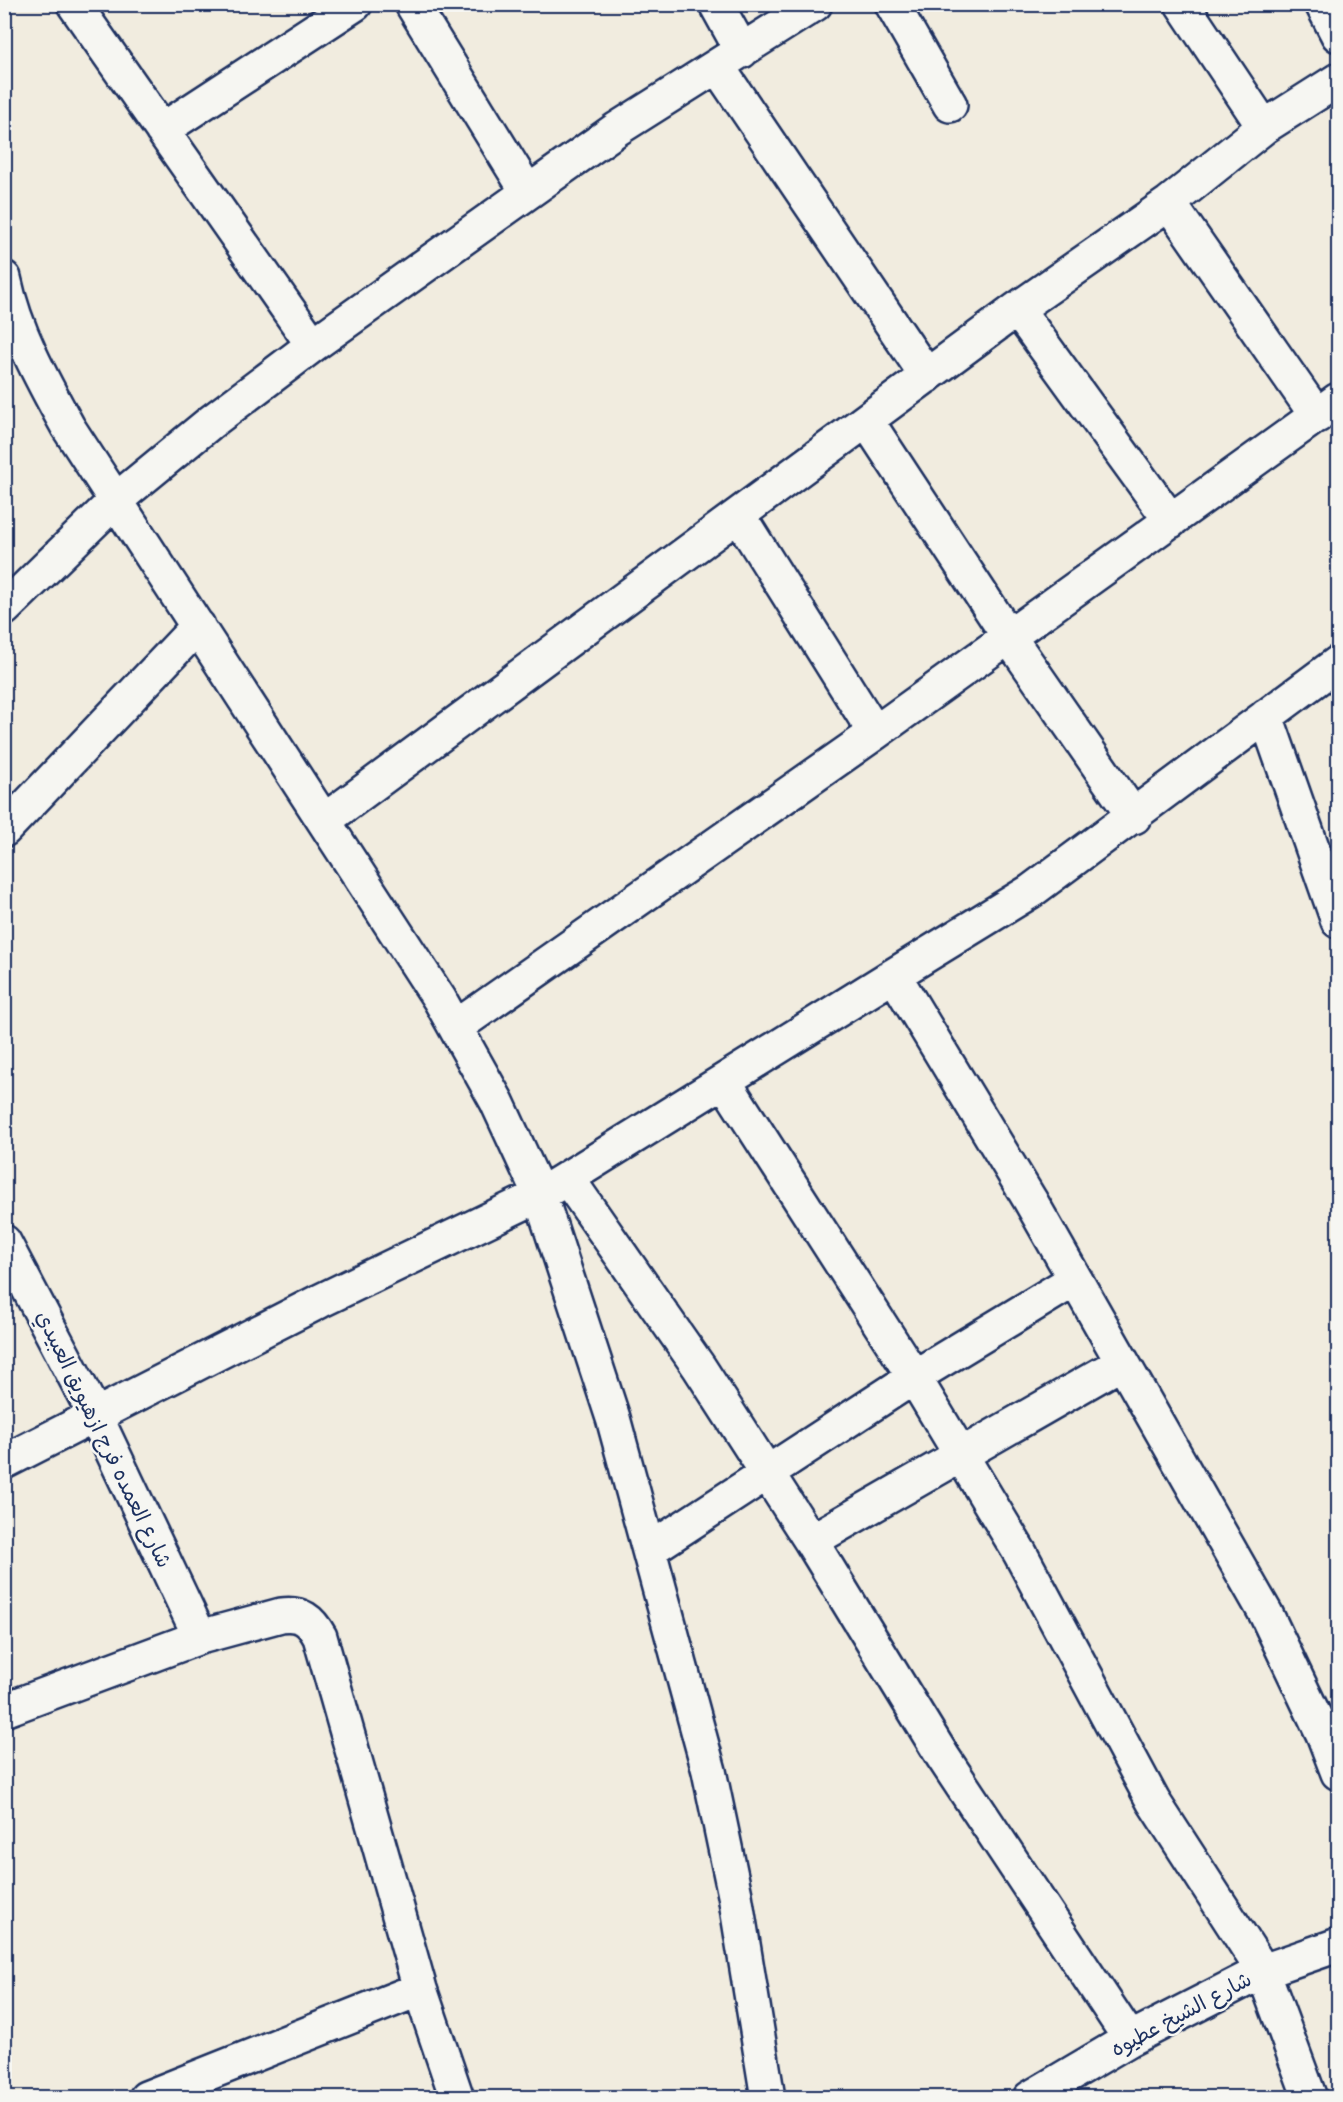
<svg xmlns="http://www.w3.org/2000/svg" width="1343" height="2102" font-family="Sriracha,'Playpen Sans Arabic',sans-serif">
<rect width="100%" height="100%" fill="#f1ecdf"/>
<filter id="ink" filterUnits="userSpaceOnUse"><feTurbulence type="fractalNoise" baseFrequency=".0167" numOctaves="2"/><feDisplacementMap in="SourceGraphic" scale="12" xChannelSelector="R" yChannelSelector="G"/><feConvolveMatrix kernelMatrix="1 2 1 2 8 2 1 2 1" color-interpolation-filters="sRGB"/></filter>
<g filter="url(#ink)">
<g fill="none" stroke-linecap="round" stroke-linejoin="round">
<defs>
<path id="minor" d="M74,4L313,345
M412,4L527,191
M716,4L742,51
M892,4L950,105
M1182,4L1264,127
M1322,4L1338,35
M717,66L927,376
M162,130L355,4
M1169,203L1317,416
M4,278C15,331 42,380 68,427L440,1000L497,1102L540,1195L613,1418L709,1771L735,1895L768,2098
M1017,309L1171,521
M867,421L1009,637L1134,817
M739,516L875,733
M4,609L116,500L211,422L313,345L617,129L815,4
M1266,716L1338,921
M325,820L1017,309L1169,203L1264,127L1338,80
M4,830L198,626
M894,975L1031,891L1338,663
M456,1027L875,733L1338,400
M724,1081L914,1377L1020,1553L1153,1801L1263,1971L1310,2098
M568,1179L699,1367L811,1541L943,1757L1130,2039
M4,1242L96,1417L200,1637
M4,1462L320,1301L540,1195L894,975L1030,1200L1266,1614L1323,1734L1338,1773
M811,1541L1121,1363
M649,1550L914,1377L1074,1280
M4,1710L200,1637L281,1615C301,1612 311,1620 320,1637L420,1989L457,2098
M146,2098L420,1989
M1030,2098L1130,2039L1263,1971L1338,1945"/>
</defs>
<use href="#minor" stroke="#1b2f5e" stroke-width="38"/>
<use href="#minor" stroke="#f6f6f2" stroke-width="33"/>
</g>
</g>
<g text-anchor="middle" stroke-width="5" stroke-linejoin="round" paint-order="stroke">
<g font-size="21" fill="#1b2f5e" stroke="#f6f6f2">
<text transform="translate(104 1439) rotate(64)" y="7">شارع العمده فرج ازهيويق العبيدي</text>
<text transform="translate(1181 2014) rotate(-28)" y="7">شارع الشيخ عطيوه</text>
</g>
</g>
<rect width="1343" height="2102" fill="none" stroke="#f6f6f2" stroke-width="24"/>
<rect x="12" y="12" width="1319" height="2078" fill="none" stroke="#1b2f5e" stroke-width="2" filter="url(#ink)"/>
</svg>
